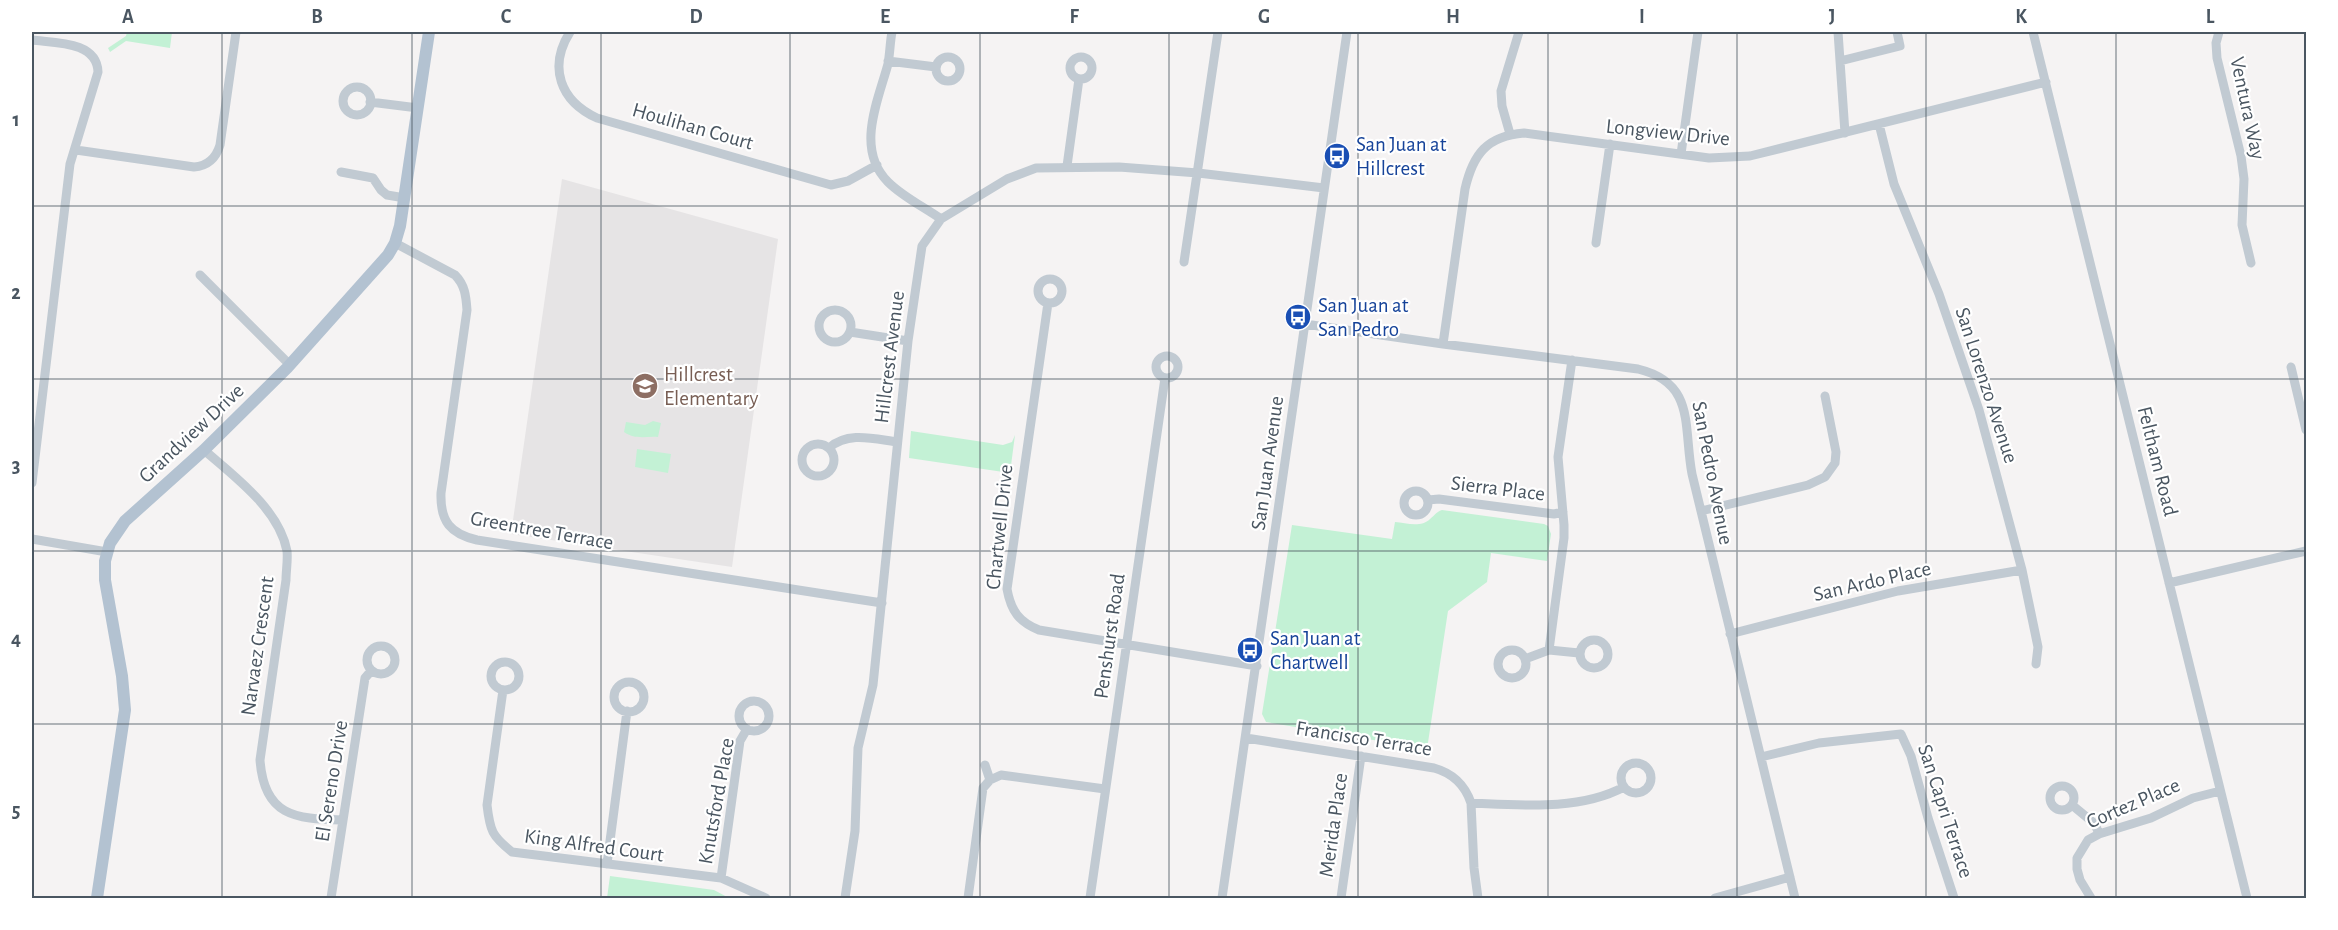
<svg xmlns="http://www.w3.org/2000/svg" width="2338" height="930" font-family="'Alegreya Sans',sans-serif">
<rect width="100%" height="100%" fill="#f5f3f3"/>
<path fill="#e6e4e5" d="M562,179L778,239L732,567L511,534Z"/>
<path fill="#c3f1d5" d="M127,32H172L170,48L126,41L110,52L108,48L126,36Z
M653,421L661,423L658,437C646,436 635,440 624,432L626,422L645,425Z
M911,431L1003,445L1012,442L1015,435L1010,473L909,458Z
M637,449L671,454L668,473L635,467Z
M1442,510L1544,524L1548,526L1551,534L1547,561L1491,553L1487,582L1448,611L1427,749L1266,722L1262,714L1292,525L1392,539L1395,522C1406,523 1421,528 1430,519C1435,515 1436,512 1442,510Z
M610,876L714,890L729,898H607Z"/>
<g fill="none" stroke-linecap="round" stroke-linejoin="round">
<path stroke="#c1cad2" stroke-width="9" d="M570,32C548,67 560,101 597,118L831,185L848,181L877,165
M892,32C890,42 890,53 888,64C878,101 855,149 888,182C903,197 924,207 941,219
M1838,32L1845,133
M2033,32L2247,898
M2219,32L2216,43L2217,58L2241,156L2244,179L2242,225L2251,263
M32,40C55,43 97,41 98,72L70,164L32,483
M1070 68a11 11 0 1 1 22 0a11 11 0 1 1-22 0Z
M936 69a12 12 0 1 1 24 0a12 12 0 1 1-24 0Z
M888,61L936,67
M1840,61L1900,46L1897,32
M343 101a14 14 0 1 1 28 0a14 14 0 1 1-28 0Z
M370,102L418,108
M1879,124L1894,184L1939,294L1979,410L2022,570L2038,647L2036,664
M1510,134L1502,106L1501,91L1519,32
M76,150L194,167C208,166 216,158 220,145L236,32
M1681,154L1698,32
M1067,166L1079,79
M341,172L373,178L381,190L387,195L405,198
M395,243L455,275C465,285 466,296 467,310L441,493C440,522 451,534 477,540L882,603
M1596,243L1610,144
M1184,262L1218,32
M200,275L290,365
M1038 291a12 12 0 1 1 24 0a12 12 0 1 1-24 0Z
M1048,303L1007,589C1011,611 1019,622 1039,630L1257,666
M819 326a16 16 0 1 1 32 0a16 16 0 1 1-32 0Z
M1305,324L1443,344L1638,369C1696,383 1683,426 1692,474L1795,898
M850,332L908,341
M1443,344L1465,189C1473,154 1487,136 1524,133L1709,158L1750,156L2046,82
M1156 367a11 11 0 1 1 22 0a11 11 0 1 1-22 0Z
M2291,367L2306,430
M802 460a16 16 0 1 1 32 0a16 16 0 1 1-32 0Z
M829,448C848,431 874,439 897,442
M204,450C235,477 279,509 287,551C288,560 286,571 286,580L260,760C264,816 295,819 342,820
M1404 503a12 12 0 1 1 24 0a12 12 0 1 1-24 0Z
M1428,500L1439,499L1554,514L1563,512
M1701,511L1808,485L1825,477L1835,463L1836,452L1825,396
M32,539L107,552
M2169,583L2306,551
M1730,634L1898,591L2022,570
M1580 654a14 14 0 1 1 28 0a14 14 0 1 1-28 0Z
M367 660a14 14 0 1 1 28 0a14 14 0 1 1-28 0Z
M1498 664a14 14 0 1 1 28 0a14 14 0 1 1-28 0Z
M1549,650L1564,538V525L1558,457L1572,360
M1525,659L1549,650L1579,653
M491 676a14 14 0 1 1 28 0a14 14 0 1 1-28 0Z
M614 697a15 15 0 1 1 30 0a15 15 0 1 1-30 0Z
M503,690L487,805C490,831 492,836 512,852L721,878L766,898
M739 716a15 15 0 1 1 30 0a15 15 0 1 1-30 0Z
M1246,738L1434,768C1452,773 1465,785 1471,803L1474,868L1478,898
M1761,757L1819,743L1901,734L1911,756L1928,818L1954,898
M1621 778a15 15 0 1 1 30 0a15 15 0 1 1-30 0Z
M985,765L990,780
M2050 798a12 12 0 1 1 24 0a12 12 0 1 1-24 0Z
M1471,803C1520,805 1579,811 1624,787
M2072,805L2095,824L2099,834
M607,864L627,711
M721,878L740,741L747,729
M331,898L365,678L371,671
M845,898L855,831L858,748L873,685L908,341L922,246L941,219L1007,179L1036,168L1119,167L1198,173L1324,188
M968,898L983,788L990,780L1001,775L1105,789
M1090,898L1165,378
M1222,898L1347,32
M1341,898L1361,756
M1715,898L1790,877
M2091,898L2080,880L2077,869V858L2088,840L2099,834L2151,818L2193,798L2220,791"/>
<path stroke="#b3c2d1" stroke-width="12" d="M97,898L125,710L122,676L105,580V561L110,543L125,521L204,450L287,368L388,255L395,243L400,226L429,32"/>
</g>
<path fill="none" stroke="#4a5661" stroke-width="1.5" stroke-opacity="0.55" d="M222,32V898M412,32V898M601,32V898M790,32V898M980,32V898M1169,32V898M1358,32V898M1548,32V898M1737,32V898M1926,32V898M2116,32V898M32,206H2306M32,379H2306M32,551H2306M32,724H2306"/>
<defs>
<symbol id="bus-disc" viewBox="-11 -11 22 22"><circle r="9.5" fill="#1a4fb4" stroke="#fff"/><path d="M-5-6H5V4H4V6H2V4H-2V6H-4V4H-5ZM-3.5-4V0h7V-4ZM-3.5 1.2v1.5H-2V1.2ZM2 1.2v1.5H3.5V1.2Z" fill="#fff"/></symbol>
<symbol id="school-disc" viewBox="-11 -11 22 22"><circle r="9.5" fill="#8d6e63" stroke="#fff"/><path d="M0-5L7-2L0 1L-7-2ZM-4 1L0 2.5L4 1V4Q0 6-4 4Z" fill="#fff"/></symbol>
</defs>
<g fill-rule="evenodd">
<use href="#bus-disc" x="1322" y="141" width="30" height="30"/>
<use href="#bus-disc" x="1283" y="302" width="30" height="30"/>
<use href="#school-disc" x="630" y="371" width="30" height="30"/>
<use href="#bus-disc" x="1235" y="635" width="30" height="30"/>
</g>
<g text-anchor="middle" stroke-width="4.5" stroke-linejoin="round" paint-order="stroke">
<g font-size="21" fill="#4a5661" stroke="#fff">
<text transform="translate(2248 108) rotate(78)" y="7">Ventura Way</text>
<text transform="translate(693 126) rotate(16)" y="7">Houlihan Court</text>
<text transform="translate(1668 132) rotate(6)" y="7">Longview Drive</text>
<text transform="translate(889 357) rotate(-83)" y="7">Hillcrest Avenue</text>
<text transform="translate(1987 385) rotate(72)" y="7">San Lorenzo Avenue</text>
<text transform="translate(191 433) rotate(-43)" y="7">Grandview Drive</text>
<text transform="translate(2158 461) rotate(76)" y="7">Feltham Road</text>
<text transform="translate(1267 463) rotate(-82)" y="7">San Juan Avenue</text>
<text transform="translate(1713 473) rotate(79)" y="7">San Pedro Avenue</text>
<text transform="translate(1498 488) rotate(7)" y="7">Sierra Place</text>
<text transform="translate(999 527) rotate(-84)" y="7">Chartwell Drive</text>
<text transform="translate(542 530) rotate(10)" y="7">Greentree Terrace</text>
<text transform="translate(1872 581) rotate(-13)" y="7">San Ardo Place</text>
<text transform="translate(1109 636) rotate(-82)" y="7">Penshurst Road</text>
<text transform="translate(257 646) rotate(-82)" y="7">Narvaez Crescent</text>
<text transform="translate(1364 738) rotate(9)" y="7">Francisco Terrace</text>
<text transform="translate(331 781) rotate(-81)" y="7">El Sereno Drive</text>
<text transform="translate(716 801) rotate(-80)" y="7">Knutsford Place</text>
<text transform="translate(2133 803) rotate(-23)" y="7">Cortez Place</text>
<text transform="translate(1946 811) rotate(72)" y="7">San Capri Terrace</text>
<text transform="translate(1333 825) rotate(-82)" y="7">Merida Place</text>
<text transform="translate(594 845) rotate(8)" y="7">King Alfred Court</text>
</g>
<g font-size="21" fill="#164399" stroke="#fff" text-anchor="start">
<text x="1356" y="151">San Juan at<tspan x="1356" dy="24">Hillcrest</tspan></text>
<text x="1318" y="312">San Juan at<tspan x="1318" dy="24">San Pedro</tspan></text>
<text x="1270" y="645">San Juan at<tspan x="1270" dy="24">Chartwell</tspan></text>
</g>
<g font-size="21" fill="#785e54" stroke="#fff" text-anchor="start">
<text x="664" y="381">Hillcrest<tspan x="664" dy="24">Elementary</tspan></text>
</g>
</g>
<rect width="2338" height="930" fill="none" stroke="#ffffff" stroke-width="66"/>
<rect x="33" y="33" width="2272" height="864" fill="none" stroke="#4a5661" stroke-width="2"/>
<g font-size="20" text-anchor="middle" font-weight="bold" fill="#4a5661">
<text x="128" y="23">A</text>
<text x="317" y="23">B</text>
<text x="506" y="23">C</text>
<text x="696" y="23">D</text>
<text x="885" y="23">E</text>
<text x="1074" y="23">F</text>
<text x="1264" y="23">G</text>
<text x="1453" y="23">H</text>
<text x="1642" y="23">I</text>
<text x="1832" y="23">J</text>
<text x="2021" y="23">K</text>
<text x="2210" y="23">L</text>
<text x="16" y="126">1</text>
<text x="16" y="299">2</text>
<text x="16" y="472">3</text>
<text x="16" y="645">4</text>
<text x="16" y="817">5</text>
</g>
</svg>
